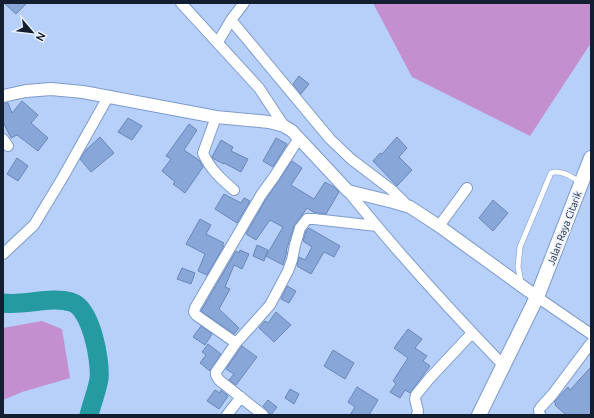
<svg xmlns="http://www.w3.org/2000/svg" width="594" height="418" font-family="Ubuntu,sans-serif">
<rect width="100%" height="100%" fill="#b7d0fa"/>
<path fill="#c48fce" d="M373,3H591V43L530,136L412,77Z
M42,321L62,329L70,378L22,392L3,400V328Z"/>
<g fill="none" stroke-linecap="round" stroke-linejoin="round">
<path stroke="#259aa1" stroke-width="19" d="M3,303C25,306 50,296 71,302C91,307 101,361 99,379C97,391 92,403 89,415"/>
</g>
<path fill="#89a6d9" stroke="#6a87b7" d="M4,3H27L16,14Z
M299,76L309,84L301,94L293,84Z
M22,101L38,115L31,123L48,138L38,151L17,135L11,138L3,122V103H8L12,113Z
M128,118L142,126L132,140L118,132Z
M189,124L197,130L184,150L200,161L203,167L185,193L173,184L175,182L162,171L171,159L166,156Z
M100,137L114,153L91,172L80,159L86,150Z
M397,137L407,148L399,157L412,170L397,186L373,161L380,153L382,154Z
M276,138L287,144L273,167L263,161Z
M221,140L233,147L231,151L248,159L241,172L224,163V164L214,159L212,157Z
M17,158L28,166L18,181L7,174Z
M292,161L302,168L291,185L314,199L325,182L334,187L339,192L326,214L315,213L307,208L294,226L286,251H287L283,265L266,256L283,227L270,220L256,240L246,234L266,199Z
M224,194L241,203L244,198L250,201L237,223L215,209Z
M493,200L508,213L493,231L479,218Z
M200,219L211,225L206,234L224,243L222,245L224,246L207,275L198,271L205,254L186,244Z
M309,228L340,246L334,257L324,252L311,274L297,266L299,257L305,260L312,247L303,241L306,231Z
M257,245L268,250L264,261L253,256Z
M240,250L249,254L242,269L234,265L225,287L230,289L219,309L239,328L234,334L201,311L236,251L239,253Z
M182,268L195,273L191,284L177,279Z
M287,286L296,291L289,303L281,299Z
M276,312L291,325L274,342L259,328L265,321L268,323Z
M201,326L212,334L205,345L193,337Z
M408,329L422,339L415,348L427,356L423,361L430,366L410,393L405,390L400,398L390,392L396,384L393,381L408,358L394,348Z
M208,344L221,354L210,371L200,363L206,355L202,352Z
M242,346L257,357L236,385L229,380L234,374L226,369Z
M333,350L354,363L345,379L324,366Z
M591,367V415H566L555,405L556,404L554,402L568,387L570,390Z
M357,387L378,400L369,415H350L355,407L348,402Z
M290,389L299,394L294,404L285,398Z
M215,390L220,393L221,390L228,396L219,409L207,401Z
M268,400L277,407L271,415L263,406Z"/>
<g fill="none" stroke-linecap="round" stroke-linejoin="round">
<defs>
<path id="service" d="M521,282L518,267L520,247L551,173C560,169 573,178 581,182"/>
<path id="minor" d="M181,3L259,88L284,126
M231,20L330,139L351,159L393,191L409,207
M218,42L231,20L244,3
M216,117L203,153C210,169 221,179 234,190
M3,139L8,146
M348,191C397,252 449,309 503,365
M439,226L467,188
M3,254L34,225L63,177L108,97
M537,297L591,334
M236,343L196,315L194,312L195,308L261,195L274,177L299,138
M227,415L241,397
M263,415L219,380L216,375V372L236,343L270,305L288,271L292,260L295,245L300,228L307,219H314L377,226
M417,415L418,411L415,399L416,395L429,379L472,333
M540,415L539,410L541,407L552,395L591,343"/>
<path id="tertiary" d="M3,96L26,91L51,89L83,92L216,117L269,122L284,126L292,131L348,191L393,202L410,207L439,226L537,297"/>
<path id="secondary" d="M479,415L537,297L591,158"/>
</defs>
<use href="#service" stroke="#7e9bcd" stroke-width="6"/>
<use href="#minor" stroke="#7e9bcd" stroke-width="12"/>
<use href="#tertiary" stroke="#7e9bcd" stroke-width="14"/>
<use href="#secondary" stroke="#7e9bcd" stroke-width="16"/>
<use href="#service" stroke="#fff" stroke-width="5"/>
<use href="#minor" stroke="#fff" stroke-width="10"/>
<use href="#tertiary" stroke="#fff" stroke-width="12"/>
<use href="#secondary" stroke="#fff" stroke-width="14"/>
</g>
<g text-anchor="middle" stroke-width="3" stroke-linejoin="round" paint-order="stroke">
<g font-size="10" fill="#131e31" stroke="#eaf0fb">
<text transform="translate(564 228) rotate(-69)" y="4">Jalan Raya Citarik</text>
</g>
</g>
<rect width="594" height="418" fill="none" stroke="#131e31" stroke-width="8"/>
<g transform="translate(32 32) rotate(118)" stroke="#eaf0fb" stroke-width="3" paint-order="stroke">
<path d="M0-3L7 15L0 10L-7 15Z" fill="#131e31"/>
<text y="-6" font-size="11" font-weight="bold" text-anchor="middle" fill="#131e31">N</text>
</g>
</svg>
